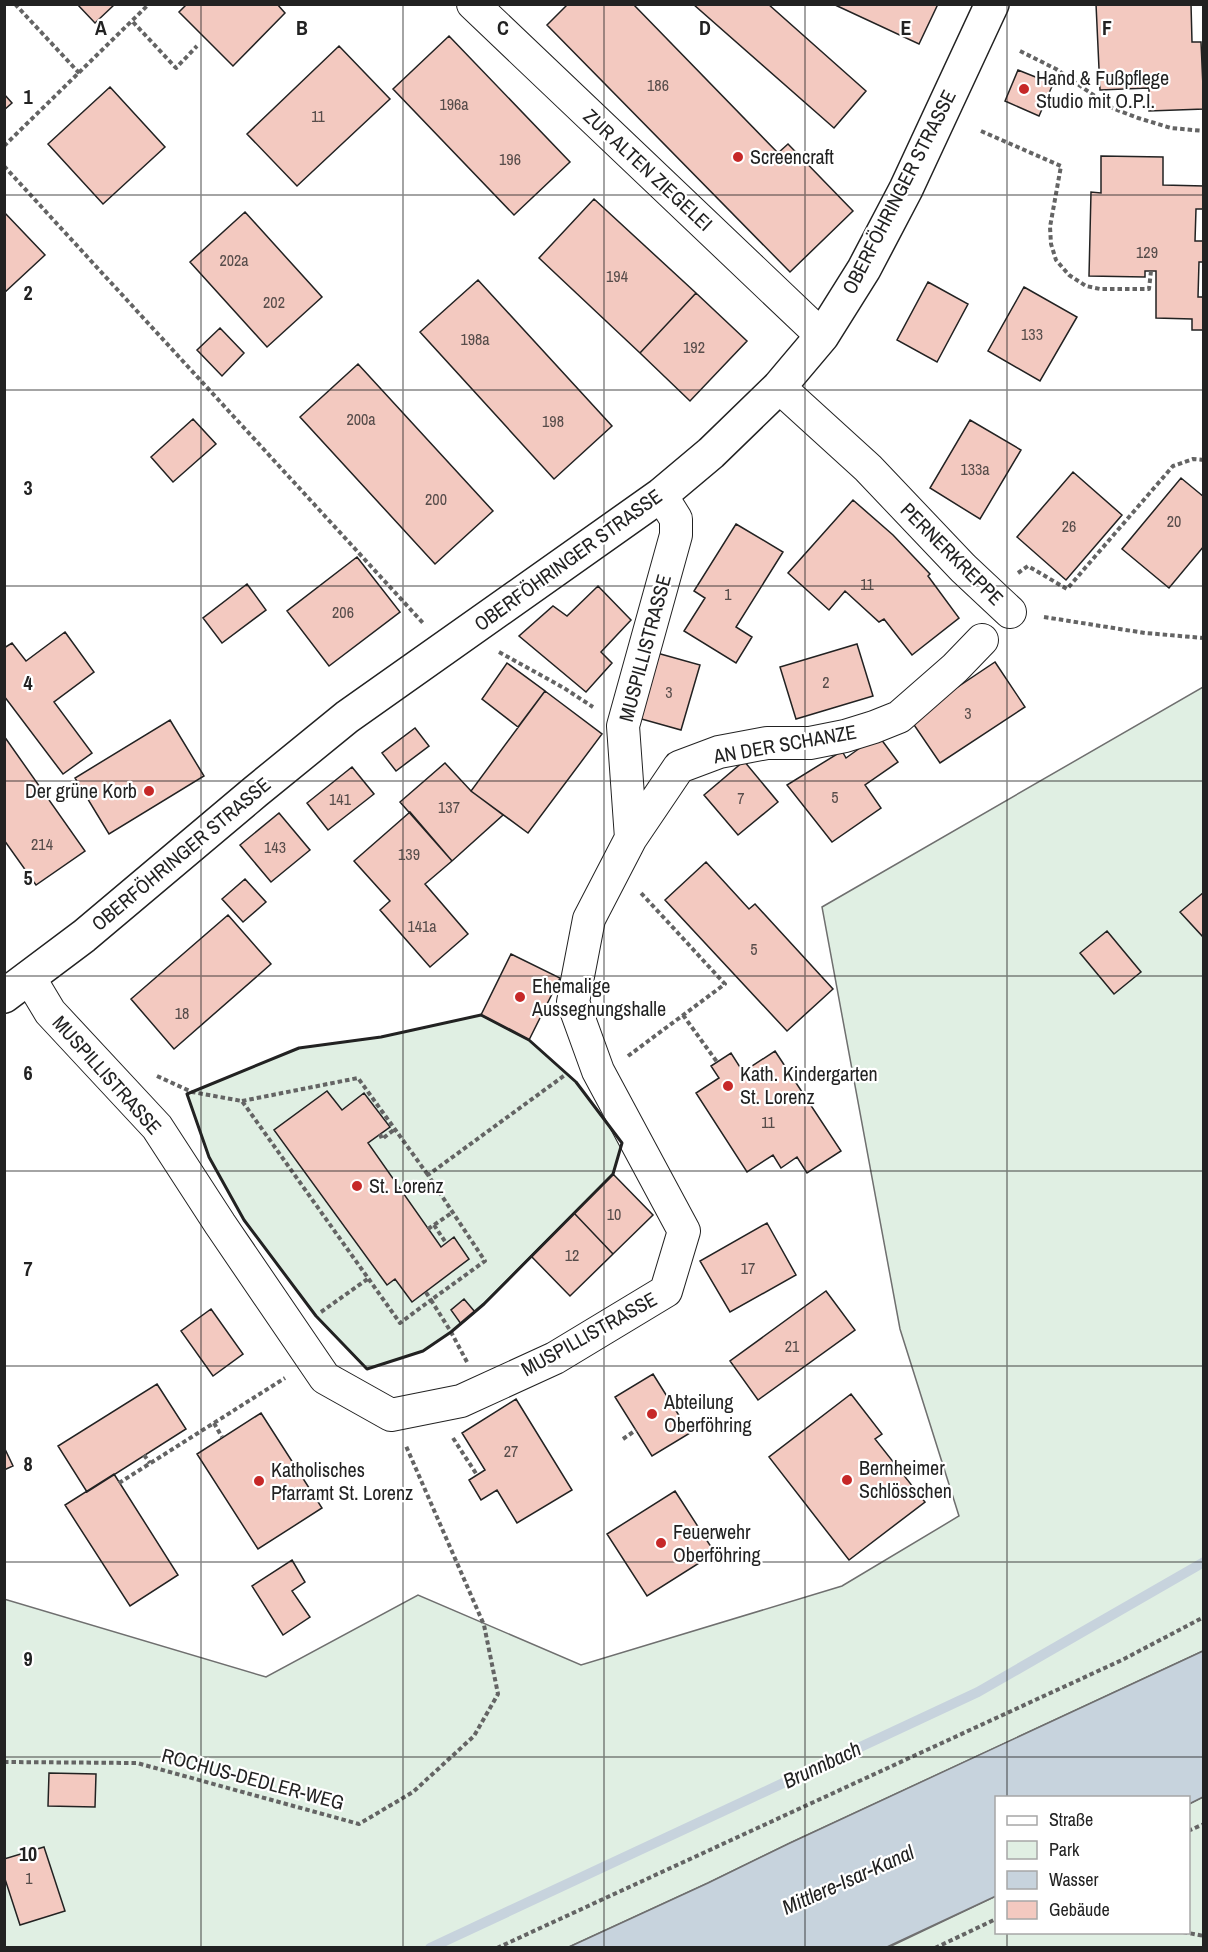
<svg xmlns="http://www.w3.org/2000/svg" width="1208" height="1952" font-family="'Archivo Narrow',sans-serif">
<rect width="100%" height="100%" fill="#fff"/>
<path fill="#e0efe3" stroke="#6f6f6f" stroke-width="1.5" d="M1203,687V1651L790,1843L708,1883L569,1947L5,1948L4,1599L266,1677L418,1595L581,1665L842,1586L959,1516L900,1329L822,907Z
M481,1015L529,1040L576,1082L622,1143L613,1174L475,1312L451,1332L423,1351L367,1369L316,1316L244,1220L209,1157L187,1094L299,1048L381,1037Z
M1203,1797V1947L887,1948L996,1896V1932H1188L1189,1804Z"/>
<path fill="#c7d3dd" stroke="#6f6f6f" stroke-width="1.5" d="M1203,1651V1797L1189,1804L1188,1798H996V1896L887,1947H569L708,1883L790,1843Z"/>
<g fill="none" stroke-linecap="round" stroke-linejoin="round">
<path stroke="#c7d3dd" stroke-width="10" d="M430,1948L978,1692L1204,1562"/>
</g>
<path fill="#f3c9c0" stroke="#222" stroke-width="1.5" d="M77,4H115L95,23Z
M187,4H277L285,13L233,66L179,12Z
M568,4H633L778,153L788,144L853,211L790,272L547,25Z
M693,4H768L866,91L834,128Z
M833,4H938L919,44Z
M1096,4H1191L1192,42H1201L1204,109L1149,111V88L1100,90Z
M449,36L570,162L514,215L393,89Z
M339,46L390,99L297,186L247,134Z
M1018,70L1053,84L1039,116L1005,101Z
M110,87L165,147L103,204L48,144Z
M4,94L12,103L4,110Z
M1101,156L1163,157V185L1204,186V209H1196L1195,241H1204V262H1199L1198,297H1204V330H1192V319L1156,318V271H1145V277L1089,276L1091,192L1101,193Z
M594,199L696,293L640,353L539,258Z
M4,212L45,255L4,293Z
M245,212L322,297L267,347L190,262Z
M478,280L612,426L554,479L420,332Z
M928,282L968,304L937,362L897,340Z
M1024,287L1077,317L1040,381L988,351Z
M696,293L747,341L690,401L640,353Z
M220,328L244,353L222,376L197,350Z
M358,364L493,511L435,564L300,417Z
M193,419L216,444L173,482L151,457Z
M970,420L1021,450L980,519L930,488Z
M1073,472L1122,515L1066,580L1017,537Z
M1181,478L1204,497V546L1169,588L1122,549Z
M853,500L893,535L930,574L928,576L959,618L912,655L884,619L879,622L845,591L829,610L788,573Z
M736,524L783,552L736,627L752,637L736,663L684,631L705,598L694,591Z
M357,557L400,612L329,666L287,611Z
M247,584L266,610L222,643L203,618Z
M598,586L631,620L601,652L612,663L586,692L519,636L553,606L567,616Z
M65,632L94,672L54,702L92,753L63,774L4,696V648L12,643L26,661Z
M857,644L873,696L796,719L780,667Z
M657,653L700,665L681,730L638,718Z
M995,662L1025,707L940,763L910,719Z
M507,663L545,691L518,727L482,699Z
M545,691L602,734L528,833L471,791Z
M170,720L204,776L109,834L75,778Z
M415,728L429,746L396,771L382,753Z
M878,735L898,762L865,785L881,808L832,842L787,785L842,751L846,758Z
M4,736L85,851L36,885L4,840Z
M744,761L778,802L738,835L704,795Z
M445,763L471,791L503,815L452,861L400,802Z
M352,767L374,794L328,830L307,803Z
M410,812L452,861L425,884L468,934L430,967L380,910L390,901L354,861Z
M279,813L310,850L271,882L240,845Z
M706,862L749,909L755,904L833,989L787,1031L665,900Z
M245,879L266,902L243,922L222,899Z
M1204,892V938L1180,912Z
M228,915L271,964L174,1049L131,999Z
M1107,931L1141,972L1114,994L1080,953Z
M511,954L560,978L529,1040L481,1015Z
M775,1051L841,1151L807,1173L797,1157L781,1168L773,1155L747,1172L696,1093L719,1078L711,1066L731,1053L743,1072Z
M327,1091L342,1110L364,1093L390,1127L368,1143L441,1247L454,1237L469,1259L412,1302L395,1279L387,1285L274,1130Z
M613,1174L653,1215L613,1254L574,1213Z
M574,1213L613,1254L570,1296L531,1256Z
M767,1223L796,1275L730,1312L700,1261Z
M826,1291L855,1330L758,1400L730,1361Z
M464,1299L475,1312L461,1324L451,1310Z
M211,1309L243,1354L213,1376L181,1331Z
M653,1374L690,1433L652,1456L615,1397Z
M157,1384L186,1429L87,1492L58,1446Z
M851,1394L882,1434L875,1439L925,1502L849,1560L769,1457Z
M516,1399L572,1490L517,1523L497,1490L481,1500L469,1480L485,1470L462,1433Z
M261,1413L322,1508L258,1549L197,1454Z
M4,1447L13,1466L4,1470Z
M114,1474L178,1575L130,1606L65,1505Z
M675,1491L715,1553L647,1596L607,1534Z
M292,1560L305,1582L292,1591L310,1617L283,1635L252,1586Z
M49,1773L96,1774L95,1807L48,1806Z
M44,1847L65,1911L20,1925L4,1876V1859Z"/>
<g fill="none" stroke-linecap="round" stroke-linejoin="round">
<defs>
<path id="street" d="M473,4L822,336
M779,387L868,468L963,568L1010,612
M631,838L679,767L719,752L767,743H810L845,736L874,727L899,717L955,668L982,640
M29,977L50,1012L157,1127L220,1224L325,1378L391,1415L461,1401L555,1358L666,1291L684,1231L598,1071L573,1002L589,919L631,838L623,726L676,535V519L661,495"/>
<path id="secondary" d="M4,996L84,936L255,792L347,717L661,495L711,453L779,387L822,336L864,269L906,189L992,4"/>
</defs>
<use href="#street" stroke="#222" stroke-width="34"/>
<use href="#secondary" stroke="#222" stroke-width="36"/>
<path stroke="#646464" stroke-width="4" stroke-dasharray="4.5 3" stroke-linecap="butt" d="M15,4L80,74
M133,22L176,68L197,46
M1020,51L1056,69L1112,108L1138,118L1171,128L1204,131
M981,131L1061,166L1050,227L1051,244L1056,260L1069,275L1086,286L1100,289H1149L1151,271
M4,146L149,4
M4,166L423,623
M1018,573L1028,566L1067,589L1173,466L1193,459L1204,460
M1044,617L1145,633L1204,638
M499,652L564,688L593,707
M683,1015L717,1062
M628,1056L725,984L641,893
M157,1076L192,1092L242,1101L400,1323L431,1300L425,1291
M242,1101L358,1078L428,1175
M380,1134L382,1139L395,1129
M434,1225L446,1243
M428,1229L453,1212
M321,1312L369,1278
M467,1362L451,1332L431,1300L485,1261L428,1175L565,1075
M214,1423L222,1437
M453,1438L477,1475
M623,1439L636,1430
M144,1455L150,1463
M119,1483L285,1378
M4,1762L137,1763L359,1824L413,1792L474,1736L498,1694L484,1625L406,1446
M1188,1831L1204,1824
M1183,1932L1204,1936
M497,1948L1122,1660L1204,1617
M935,1948L996,1919"/>
<use href="#street" stroke="#fff" stroke-width="32"/>
<use href="#secondary" stroke="#fff" stroke-width="33"/>
<path stroke="#222" stroke-width="3" d="M481,1015L529,1040L576,1082L622,1143L613,1174L484,1304L451,1332L423,1351L367,1369L316,1316L244,1220L209,1157L187,1094L299,1048L381,1037Z"/>
</g>
<path fill="none" stroke="#222" stroke-width="1.5" stroke-opacity="0.55" d="M201,4V1948M403,4V1948M604,4V1948M805,4V1948M1007,4V1798M4,195H1204M4,390H1204M4,586H1204M4,781H1204M4,976H1204M4,1171H1204M4,1366H1204M4,1562H1204M4,1757H1204M1007,1932V1948"/>
<g fill="#c62828" stroke="#fff" stroke-width="2">
<circle cx="1024" cy="89" r="6"/>
<circle cx="738" cy="157" r="6"/>
<circle cx="149" cy="791" r="6"/>
<circle cx="520" cy="997" r="6"/>
<circle cx="728" cy="1086" r="6"/>
<circle cx="357" cy="1186" r="6"/>
<circle cx="652" cy="1414" r="6"/>
<circle cx="847" cy="1480" r="6"/>
<circle cx="259" cy="1481" r="6"/>
<circle cx="661" cy="1543" r="6"/>
</g>
<g text-anchor="middle" stroke-width="4.5" stroke-linejoin="round" paint-order="stroke">
<g font-size="16" fill="#564c4a">
<text x="658" y="91">186</text>
<text x="454" y="110">196a</text>
<text x="318" y="122">11</text>
<text x="510" y="165">196</text>
<text x="1147" y="258">129</text>
<text x="234" y="266">202a</text>
<text x="617" y="282">194</text>
<text x="274" y="308">202</text>
<text x="1032" y="340">133</text>
<text x="475" y="345">198a</text>
<text x="694" y="353">192</text>
<text x="361" y="425">200a</text>
<text x="553" y="427">198</text>
<text x="975" y="475">133a</text>
<text x="436" y="505">200</text>
<text x="1174" y="527">20</text>
<text x="1069" y="532">26</text>
<text x="867" y="590">11</text>
<text x="728" y="600">1</text>
<text x="343" y="618">206</text>
<text x="826" y="688">2</text>
<text x="669" y="698">3</text>
<text x="968" y="719">3</text>
<text x="835" y="803">5</text>
<text x="741" y="804">7</text>
<text x="340" y="805">141</text>
<text x="449" y="813">137</text>
<text x="42" y="850">214</text>
<text x="275" y="853">143</text>
<text x="409" y="860">139</text>
<text x="422" y="932">141a</text>
<text x="754" y="955">5</text>
<text x="182" y="1019">18</text>
<text x="768" y="1128">11</text>
<text x="614" y="1220">10</text>
<text x="572" y="1261">12</text>
<text x="748" y="1274">17</text>
<text x="792" y="1352">21</text>
<text x="511" y="1457">27</text>
<text x="29" y="1884">1</text>
</g>
<g font-size="20" fill="#222" stroke="#fff" text-anchor="start">
<text x="1036" y="85">Hand &amp; Fußpflege<tspan x="1036" dy="23">Studio mit O.P.I.</tspan></text>
<text x="750" y="164">Screencraft</text>
<text x="137" y="798" text-anchor="end">Der grüne Korb</text>
<text x="532" y="993">Ehemalige<tspan x="532" dy="23">Aussegnungshalle</tspan></text>
<text x="740" y="1081">Kath. Kindergarten<tspan x="740" dy="23">St. Lorenz</tspan></text>
<text x="369" y="1193">St. Lorenz</text>
<text x="664" y="1409">Abteilung<tspan x="664" dy="23">Oberföhring</tspan></text>
<text x="859" y="1475">Bernheimer<tspan x="859" dy="23">Schlösschen</tspan></text>
<text x="271" y="1477">Katholisches<tspan x="271" dy="23">Pfarramt St. Lorenz</tspan></text>
<text x="673" y="1539">Feuerwehr<tspan x="673" dy="23">Oberföhring</tspan></text>
</g>
<g font-size="20" fill="#222" stroke="#fff">
<text transform="translate(648 170) rotate(43)" y="7">ZUR ALTEN ZIEGELEI</text>
<text transform="translate(899 192) rotate(-63)" y="7">OBERFÖHRINGER STRASSE</text>
<text transform="translate(952 554) rotate(45)" y="7">PERNERKREPPE</text>
<text transform="translate(568 560) rotate(-36)" y="7">OBERFÖHRINGER STRASSE</text>
<text transform="translate(645 648) rotate(-75)" y="7">MUSPILLISTRASSE</text>
<text transform="translate(785 744) rotate(-10)" y="7">AN DER SCHANZE</text>
<text transform="translate(181 854) rotate(-40)" y="7">OBERFÖHRINGER STRASSE</text>
<text transform="translate(107 1075) rotate(48)" y="7">MUSPILLISTRASSE</text>
<text transform="translate(589 1334) rotate(-29)" y="7">MUSPILLISTRASSE</text>
<text transform="translate(253 1779) rotate(15)" y="7">ROCHUS-DEDLER-WEG</text>
</g>
<g font-size="21" font-style="italic" fill="#222" stroke="#fff">
<text transform="translate(822 1765) rotate(-25)" y="7">Brunnbach</text>
<text transform="translate(848 1880) rotate(-24)" y="7">Mittlere-Isar-Kanal</text>
</g>
</g>
<g font-size="20" text-anchor="middle" font-weight="bold" fill="#222" stroke="#fff" stroke-width="4.5" stroke-linejoin="round" paint-order="stroke">
<text x="101" y="35">A</text>
<text x="302" y="35">B</text>
<text x="503" y="35">C</text>
<text x="705" y="35">D</text>
<text x="906" y="35">E</text>
<text x="1107" y="35">F</text>
<text x="28" y="104">1</text>
<text x="28" y="300">2</text>
<text x="28" y="495">3</text>
<text x="28" y="690">4</text>
<text x="28" y="885">5</text>
<text x="28" y="1080">6</text>
<text x="28" y="1276">7</text>
<text x="28" y="1471">8</text>
<text x="28" y="1666">9</text>
<text x="28" y="1861">10</text>
</g>
<rect width="1208" height="1952" fill="none" stroke="#222222" stroke-width="12"/>
<rect x="995" y="1796" width="195" height="138" fill="#ffffff" stroke="#a7a7a7" stroke-width="1.5"/>
<rect x="1007" y="1816" width="30" height="9" fill="#ffffff" stroke="#a7a7a7" stroke-width="1.5"/>
<text x="1049" y="1826" font-size="18" fill="#222222">Straße</text>
<rect x="1007" y="1841" width="30" height="18" fill="#e0efe3" stroke="#a7a7a7" stroke-width="1.5"/>
<text x="1049" y="1856" font-size="18" fill="#222222">Park</text>
<rect x="1007" y="1871" width="30" height="18" fill="#c7d3dd" stroke="#a7a7a7" stroke-width="1.5"/>
<text x="1049" y="1886" font-size="18" fill="#222222">Wasser</text>
<rect x="1007" y="1901" width="30" height="18" fill="#f3c9c0" stroke="#a7a7a7" stroke-width="1.5"/>
<text x="1049" y="1916" font-size="18" fill="#222222">Gebäude</text>
</svg>
